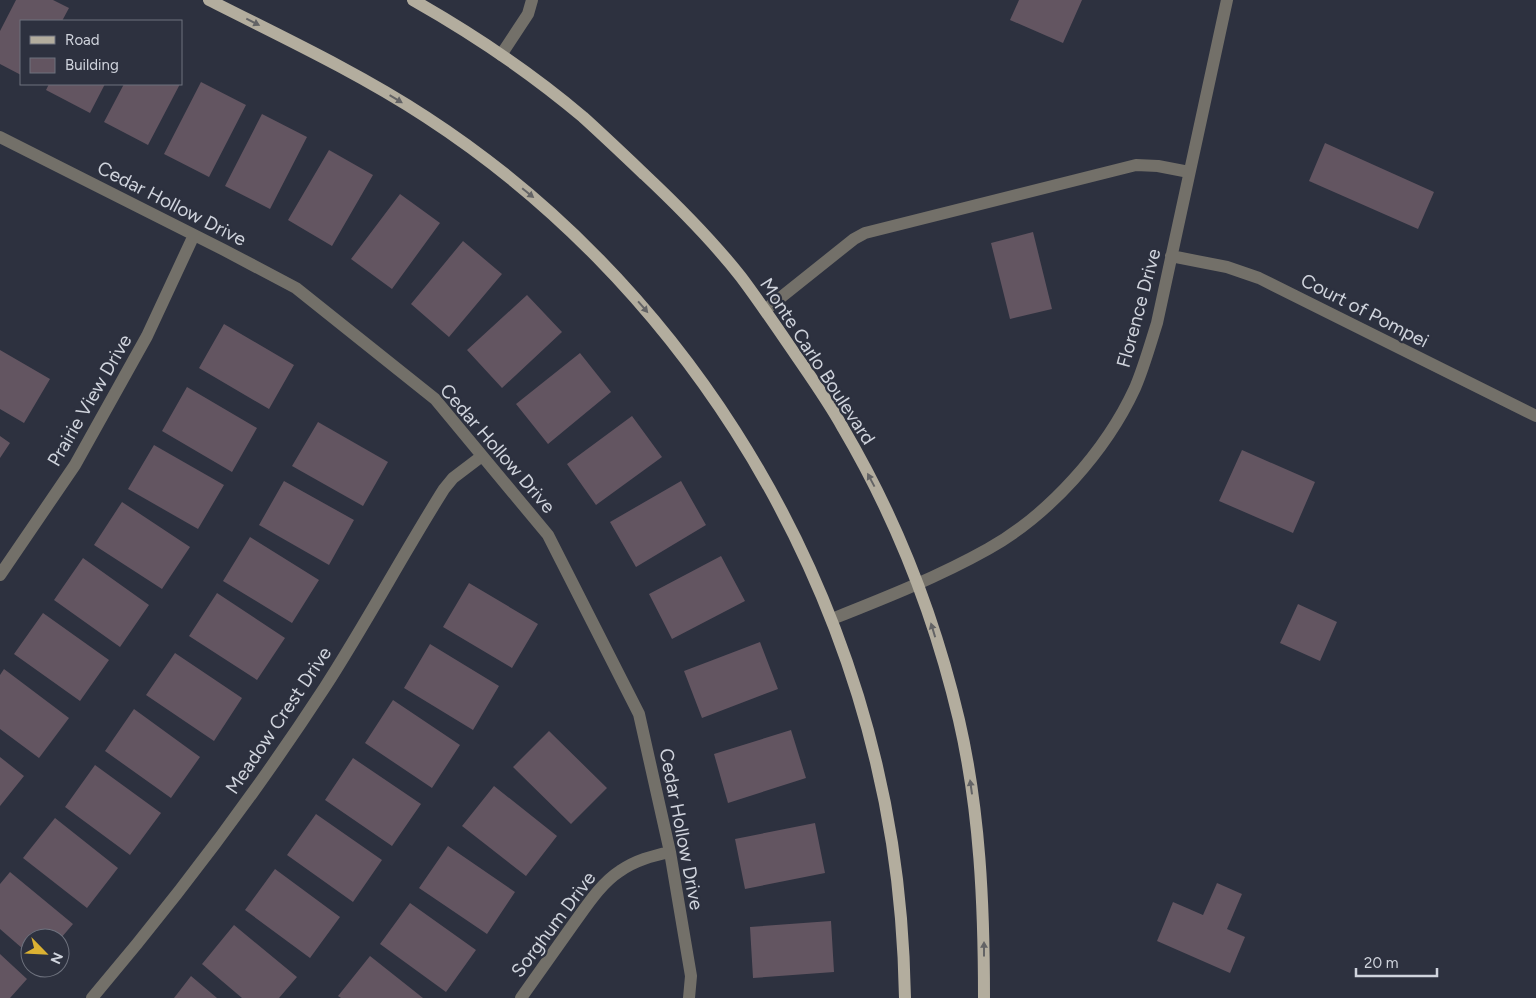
<svg xmlns="http://www.w3.org/2000/svg" width="1536" height="998" font-family="Figtree,sans-serif">
<rect width="100%" height="100%" fill="#2d313f"/>
<path fill="#635561" d="M16,0H53L69,8L62,21H21V75L0,64V31Z
M1019,0H1082L1063,43L1010,20Z
M201,82L246,105L209,177L164,154Z
M49,84H105L90,113L46,90Z
M124,84H180L148,145L104,122Z
M262,114L307,137L270,209L225,186Z
M1325,143L1434,192L1418,229L1309,181Z
M329,150L373,175L332,246L288,220Z
M400,194L440,223L392,289L351,259Z
M1033,232L1052,309L1010,319L991,243Z
M463,241L502,274L449,337L411,304Z
M527,295L562,332L502,388L467,350Z
M224,324L294,365L269,409L199,368Z
M0,350L50,379L24,423L0,409Z
M580,353L611,392L548,444L516,404Z
M187,387L257,428L232,472L162,431Z
M632,416L662,457L596,505L567,464Z
M318,422L388,462L363,506L292,466Z
M0,436L10,443L0,458Z
M154,445L224,485L198,529L128,489Z
M1242,450L1315,482L1293,533L1219,501Z
M284,481L354,520L329,565L259,525Z
M681,481L706,525L636,567L610,522Z
M122,502L190,547L162,589L94,545Z
M250,537L319,580L292,623L223,581Z
M721,556L745,601L672,639L649,594Z
M83,558L149,605L120,647L54,600Z
M469,583L538,624L512,668L443,627Z
M217,593L285,638L257,680L189,636Z
M1298,604L1337,622L1320,661L1280,643Z
M43,613L109,660L80,701L14,654Z
M760,642L778,689L702,718L684,671Z
M430,644L499,686L473,730L404,688Z
M175,653L242,698L214,741L146,695Z
M4,669L69,718L39,758L0,729V675Z
M393,700L460,745L432,788L365,743Z
M134,709L200,757L171,798L105,751Z
M791,730L806,778L728,803L714,754Z
M549,731L607,788L571,824L513,767Z
M0,757L24,776L0,806Z
M353,758L421,804L392,846L325,800Z
M95,765L161,813L130,855L65,807Z
M494,786L557,836L526,876L462,826Z
M316,814L382,860L353,902L287,855Z
M55,818L118,868L87,908L23,858Z
M815,823L825,873L745,889L735,839Z
M448,846L515,892L487,934L419,888Z
M275,869L340,917L310,958L245,910Z
M10,872L73,924L61,938H30V955L0,929V884Z
M1217,883L1242,894L1227,929L1245,937L1230,973L1157,941L1173,902L1203,915Z
M410,903L476,950L446,992L380,944Z
M831,921L834,972L753,978L750,927Z
M234,925L297,977L279,998H242L202,964Z
M0,954L27,979L10,998H0Z
M370,956L423,998H341L338,996Z
M191,976L217,998H174Z"/>
<g fill="none" stroke-linecap="round" stroke-linejoin="round">
<path stroke="#737069" stroke-width="12" d="M501,55L528,14L532,0
M0,137L224,250L296,288L435,399L548,535L639,714L670,852L691,976L689,998
M1171,256L1227,267L1259,278L1536,416
M765,310L854,239L865,233L1136,165L1158,166L1189,172
M0,575L75,465L147,336L194,235
M832,619C885,598 938,577 988,549C1049,515 1106,451 1135,388C1144,367 1150,345 1157,323L1227,0
M92,998C176,899 254,796 325,687C367,622 403,554 444,489L453,478L482,456
M521,998C538,974 555,950 572,926C586,907 600,884 620,871C636,860 652,856 670,852"/>
<path stroke="#b3ad9e" stroke-width="12" d="M209,0C282,37 357,72 426,117C675,279 846,550 892,843C900,894 904,946 905,998
M413,0C473,34 531,73 583,117C604,136 625,156 645,175C679,207 712,240 741,277C759,301 776,326 793,351C810,376 828,401 843,428C896,518 935,618 959,720C980,811 984,905 984,998"/>
</g>
<defs><path id="oneway-solid" d="M-6-.8H1V-3.2L6.5 0L1 3.2V.8H-6Z" transform="scale(1.25)"/></defs>
<g fill="#636365">
<use href="#oneway-solid" transform="translate(253 22) rotate(27)"/>
<use href="#oneway-solid" transform="translate(396 99) rotate(31)"/>
<use href="#oneway-solid" transform="translate(528 193) rotate(39)"/>
<use href="#oneway-solid" transform="translate(643 307) rotate(49)"/>
<use href="#oneway-solid" transform="translate(871 480) rotate(-118)"/>
<use href="#oneway-solid" transform="translate(933 630) rotate(-107)"/>
<use href="#oneway-solid" transform="translate(971 787) rotate(-98)"/>
<use href="#oneway-solid" transform="translate(984 949) rotate(-90)"/>
</g>
<g text-anchor="middle" stroke-width="4.5" stroke-linejoin="round" paint-order="stroke">
<g font-size="19" fill="#d0d4dd" stroke="#2d313f">
<text transform="translate(172 203) rotate(27)" y="7">Cedar Hollow Drive</text>
<text transform="translate(1138 308) rotate(-75)" y="7">Florence Drive</text>
<text transform="translate(1365 310) rotate(27)" y="7">Court of Pompei</text>
<text transform="translate(818 361) rotate(57)" y="7">Monte Carlo Boulevard</text>
<text transform="translate(89 400) rotate(-60)" y="7">Prairie View Drive</text>
<text transform="translate(498 448) rotate(49)" y="7">Cedar Hollow Drive</text>
<text transform="translate(278 720) rotate(-56)" y="7">Meadow Crest Drive</text>
<text transform="translate(682 829) rotate(79)" y="7">Cedar Hollow Drive</text>
<text transform="translate(553 924) rotate(-53)" y="7">Sorghum Drive</text>
</g>
</g>
<rect x="20" y="20" width="162" height="65" fill="#2d313f" stroke="#6e727e"/>
<rect x="30" y="36" width="25" height="8" fill="#b3ad9e" stroke="#6e727e"/>
<text x="65" y="45" font-size="15" fill="#d0d4dd">Road</text>
<rect x="30" y="58" width="25" height="15" fill="#635561" stroke="#6e727e"/>
<text x="65" y="70" font-size="15" fill="#d0d4dd">Building</text>
<g transform="translate(45 953) rotate(114)"><circle r="24" fill="#2d313f" stroke="#6e727e"/>
<path d="M0-4L9 19L0 12L-9 19Z" fill="#dcb233"/>
<text y="-8" font-size="14" font-weight="bold" text-anchor="middle" fill="#d0d4dd">N</text>
</g>
<path d="M1356 968v8h81v-8" fill="none" stroke="#d0d4dd" stroke-width="2.5"/>
<text x="1364" y="968" font-size="15" fill="#d0d4dd" stroke="#2d313f" stroke-width="4" paint-order="stroke">20 m</text>
</svg>
